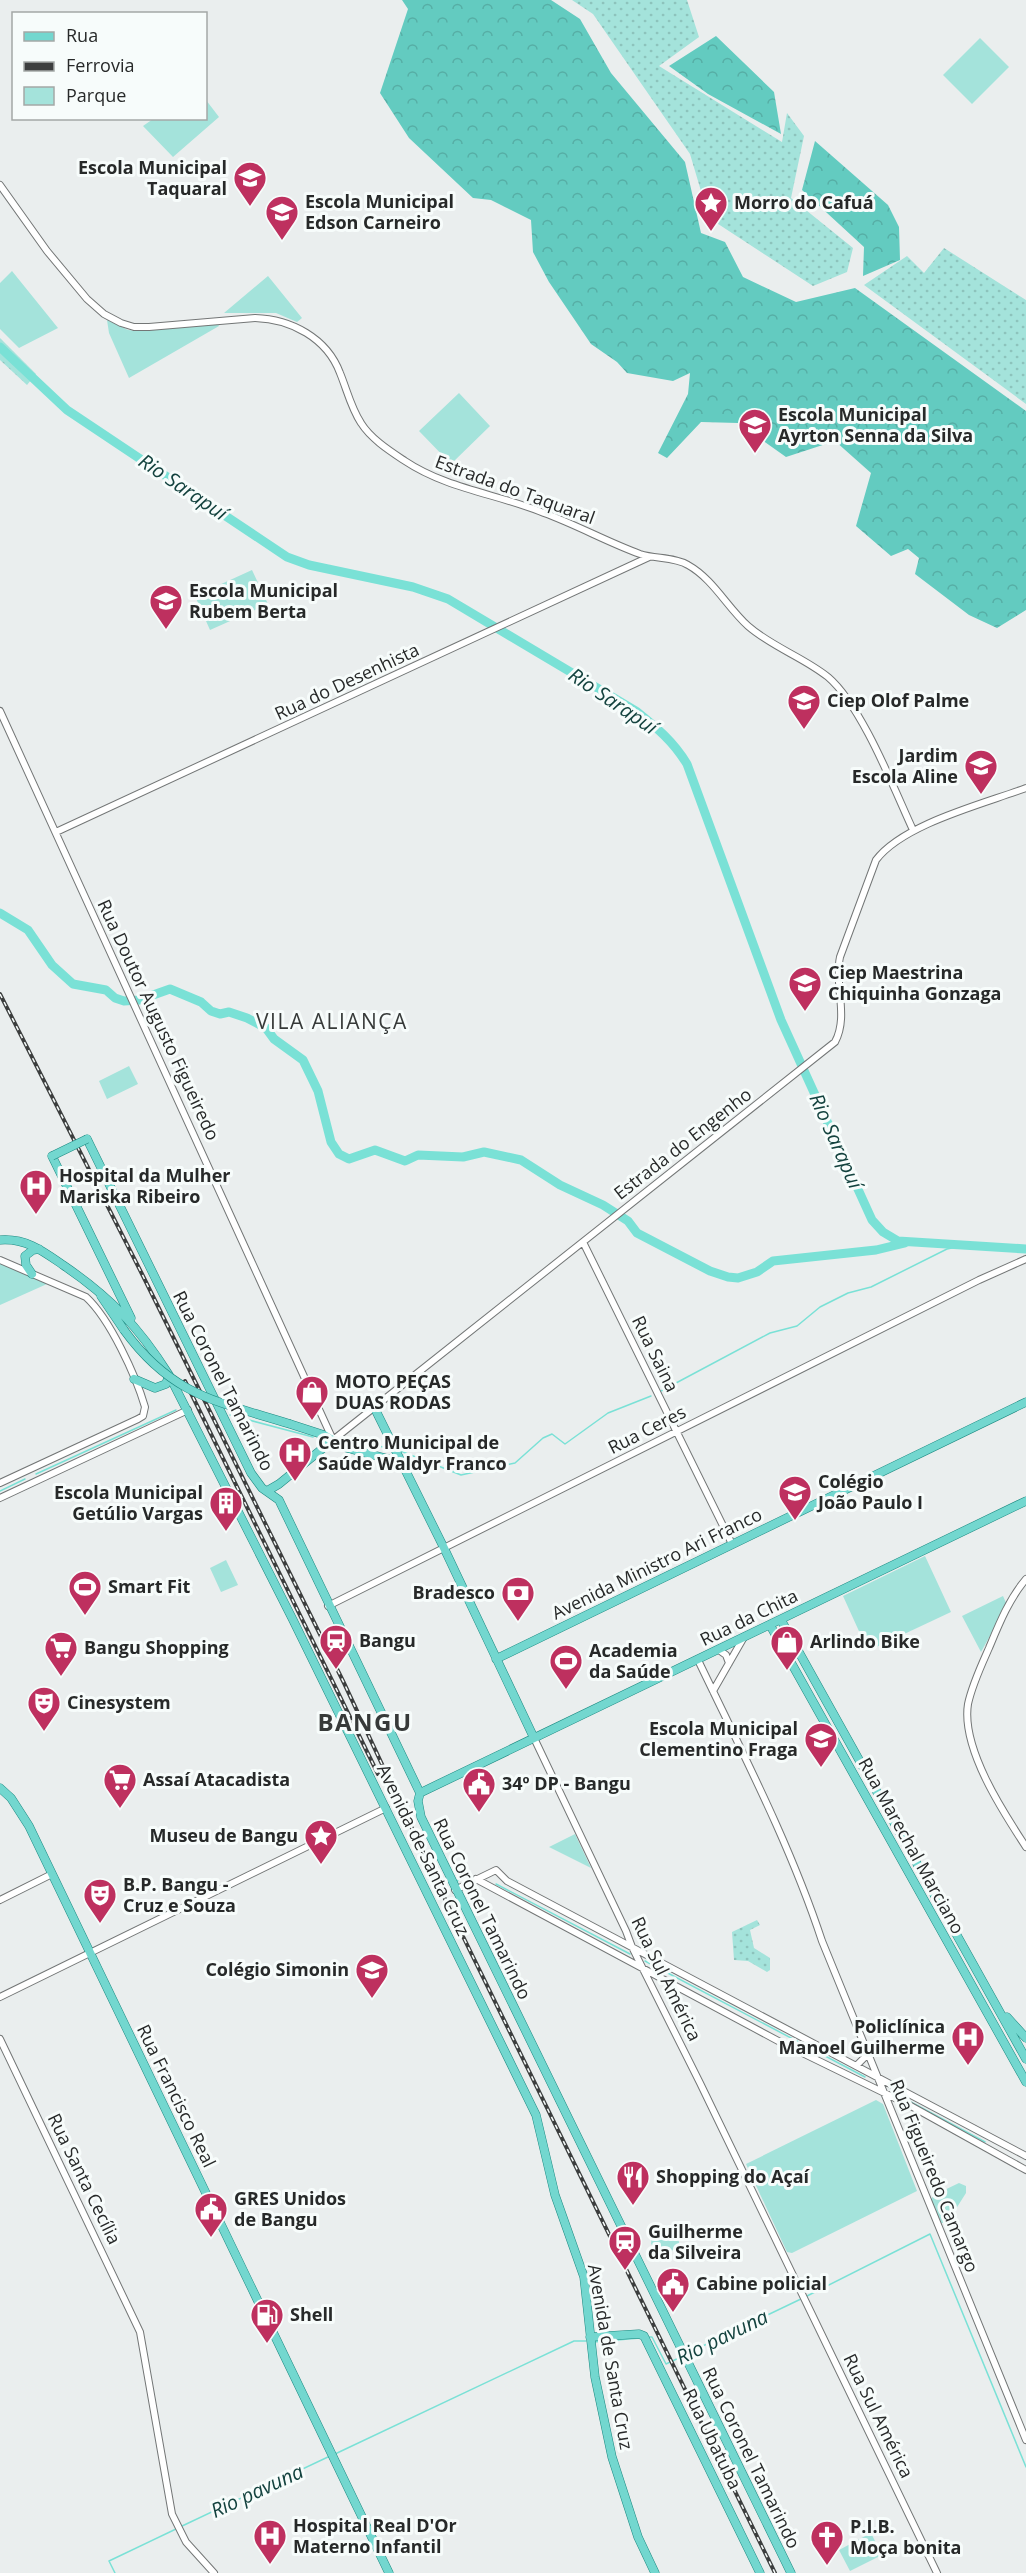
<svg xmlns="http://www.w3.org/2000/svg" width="1026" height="2573" font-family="'Open Sans',sans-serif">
<defs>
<pattern id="grass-dots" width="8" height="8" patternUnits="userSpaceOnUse" patternTransform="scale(1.5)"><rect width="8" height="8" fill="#a4e3db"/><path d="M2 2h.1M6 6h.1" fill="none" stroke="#8dc3bc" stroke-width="1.8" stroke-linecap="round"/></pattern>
<pattern id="forest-crowns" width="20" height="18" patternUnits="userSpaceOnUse" patternTransform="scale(1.5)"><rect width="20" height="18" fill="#63cbc0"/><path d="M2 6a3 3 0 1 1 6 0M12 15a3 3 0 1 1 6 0" fill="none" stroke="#56aea5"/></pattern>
</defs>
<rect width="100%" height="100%" fill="#eaeeee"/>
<path fill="url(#grass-dots)" d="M572,0H687L699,37L659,66L782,142L787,113L804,136L791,198L853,248L847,272L813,286L709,218L690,154L593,14Z
M944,248L1026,300V404L864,285L907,256L924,273Z
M0,338L36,374L27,385L0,360Z
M757,1920L760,1925L750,1930L754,1948L770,1958V1970L767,1972L748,1961L734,1960L732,1932Z"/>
<path fill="url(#forest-crowns)" d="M402,0H551L580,19L611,73L685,162L701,233L725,242L743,277L796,302L855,288L1026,411V610L997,628L969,615L915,574L919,558L908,549L891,556L856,526L871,473L835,441L786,457L738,423L701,422L667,458L658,453L688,394L690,373L673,381L627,373L617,362L591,344L549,282L533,252L531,220L491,200L473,198L409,138L380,93L408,9Z
M716,36L774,92L781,134L708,94L669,66Z
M815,141L888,205L899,227L900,260L863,276L864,247L802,190Z"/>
<path fill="#a4e3db" d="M980,38L1009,67L972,104L943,75Z
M206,100L219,117L173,157L143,126L153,119L206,118Z
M12,271L58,328L19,348L0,329V283Z
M268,276L302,318L297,322L276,313H224Z
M107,320L128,330L138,331L218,324L219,326L129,378L109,333Z
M459,393L490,426L451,464L419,431Z
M252,570L268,604L210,630L195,596Z
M129,1066L138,1084L107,1099L99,1081Z
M0,1262L47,1284L0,1305Z
M925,1556L951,1612L868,1651L843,1596Z
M226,1560L238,1585L221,1592L210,1568Z
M1003,1596L1007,1605L981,1652L962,1616Z
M575,1834L591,1868L549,1847Z
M876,2100L883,2104L917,2191L792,2253L787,2252L746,2164Z
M959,2183L966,2186V2193L947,2223H941L931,2199L934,2195Z
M661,2225L672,2226L678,2233L679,2243L671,2252L665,2249L660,2252L651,2244L652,2232Z
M871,2533L882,2555L850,2571L839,2550Z"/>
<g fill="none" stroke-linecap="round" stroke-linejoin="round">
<path stroke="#7ae1d6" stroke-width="1.5" d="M661,1391L770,1333L797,1326L820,1307L848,1293L871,1287L947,1249L961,1246
M230,1415L313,1437
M352,1442L390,1448
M398,1450L461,1475L515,1463L543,1438L552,1434L565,1444L608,1413L651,1396
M36,1474L176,1410
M0,1491L25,1479
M457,1881L470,1874
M496,1884L630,1954
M645,1961L865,2077
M894,2093L985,2142
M807,2296L930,2234L1026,2467
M648,2337H652L666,2364L681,2357
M594,2342L640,2338
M688,2353L803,2298
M335,2454L574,2341H586
M180,2527L330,2456
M115,2573L109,2561L176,2529"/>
<path stroke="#7ae1d6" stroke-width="9" d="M0,347L67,410L287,557L309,565L413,587L448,599L636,711C657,728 673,741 687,764L781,1020L872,1220L883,1232L898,1241L1026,1249
M0,913L28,930L52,965L73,984L106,990L115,998L124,1001L139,1000L170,989L201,1002L211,1011L220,1014L229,1012L247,1018L266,1028L274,1039L303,1060L318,1091L331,1142L339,1154L349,1159L375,1150L405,1161L418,1155L463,1157L484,1152L521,1160L560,1185L603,1205L628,1221L637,1233L710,1271L728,1277L738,1278L757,1272L773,1261L876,1250L905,1243"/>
<defs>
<path id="minor" d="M0,185L47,251L87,299L104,314L121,323L134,327H149L255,318C291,319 327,338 340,373C347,390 351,408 361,423C371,439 390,451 405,461C447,489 498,494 544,513C577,525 607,542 640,554C655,559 675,557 688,565C713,579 727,607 748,626C772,647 803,657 828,677C862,706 894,789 913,830
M0,711L333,1440L835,1042C849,1016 834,985 840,957L876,860C903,824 983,804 1026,788
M56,832L649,557
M583,1242L732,1544
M0,1260L86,1297C110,1319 136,1376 145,1407L143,1416L138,1419L0,1483
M0,1498L188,1410
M1026,1579C1009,1599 999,1624 989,1648C981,1666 972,1685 968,1704C961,1748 1003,1812 1026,1847
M328,1606L979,1280L1026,1259
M719,1650L726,1655L729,1663
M698,1660C742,1752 790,1844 822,1941L1026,2440
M713,1691L744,1637
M534,1738L626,1931L632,1947L700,2083L937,2573
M476,1879L782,2043L909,2105L1026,2170
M455,1890L496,1870L507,1881L1026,2156
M0,1900L52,1874
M0,1997L386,1808
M0,2039L140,2332L172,2514L186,2542L214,2573
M856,2066L868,2054"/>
<path id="major" d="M87,1139L251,1473L262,1488L279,1500L420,1793L418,1801L421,1817L791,2573
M52,1156L131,1318
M0,1240C26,1238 43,1251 63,1265C110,1297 139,1327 169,1375L293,1620L536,2115L555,2195L584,2277L595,2377L612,2457L638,2537L655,2573
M32,1274L26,1265L25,1256L33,1250L39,1249
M101,1296L124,1330
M134,1379L155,1388L166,1384L169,1375
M374,1407L444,1548L534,1738
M290,1424L324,1435L343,1447L400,1462
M267,1491L279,1484L333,1440
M781,1620L1026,2059
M770,1625L1026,2082
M496,1659L1026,1402
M0,1788L11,1798L29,1826L389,2573
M420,1793L1026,1501
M1007,2017L1026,2038
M590,2337L639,2334L644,2336L760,2573"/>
</defs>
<use href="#minor" stroke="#737676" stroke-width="8"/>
<use href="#major" stroke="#1c8980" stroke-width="9"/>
<use href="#minor" stroke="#fff" stroke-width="6"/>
<use href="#major" stroke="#73d7cf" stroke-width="8"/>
<defs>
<path id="rail" d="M0,994L142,1274L344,1683L453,1916L775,2573
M185,1381L378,1774"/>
</defs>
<use href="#rail" stroke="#3c3e3e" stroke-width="4"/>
<use href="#rail" stroke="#f7fcfb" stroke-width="1.5" stroke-dasharray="4.5" stroke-linecap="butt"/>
<defs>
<path id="major-bridge" d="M52,1156L87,1139
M124,1330C172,1396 216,1401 290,1424"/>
</defs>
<use href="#major-bridge" stroke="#1c8980" stroke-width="9" stroke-linecap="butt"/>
<use href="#major-bridge" stroke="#73d7cf" stroke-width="8"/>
</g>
<defs>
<symbol id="school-pin" viewBox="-11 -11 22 30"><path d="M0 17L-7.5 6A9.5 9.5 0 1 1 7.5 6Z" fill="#be305f" stroke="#f7fcfb"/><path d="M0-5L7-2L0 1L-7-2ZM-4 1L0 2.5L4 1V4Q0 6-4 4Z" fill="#fff"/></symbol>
<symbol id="sight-pin" viewBox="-11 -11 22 30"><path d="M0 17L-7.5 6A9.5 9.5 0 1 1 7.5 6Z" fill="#be305f" stroke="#f7fcfb"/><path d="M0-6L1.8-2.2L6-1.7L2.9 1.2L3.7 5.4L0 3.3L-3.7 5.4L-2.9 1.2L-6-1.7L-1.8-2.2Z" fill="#fff"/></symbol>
<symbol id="hospital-pin" viewBox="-11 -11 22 30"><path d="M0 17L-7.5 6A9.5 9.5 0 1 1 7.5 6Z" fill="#be305f" stroke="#f7fcfb"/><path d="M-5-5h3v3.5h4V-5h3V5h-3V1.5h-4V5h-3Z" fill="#fff"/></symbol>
<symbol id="shop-pin" viewBox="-11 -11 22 30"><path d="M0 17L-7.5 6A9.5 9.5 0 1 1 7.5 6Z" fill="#be305f" stroke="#f7fcfb"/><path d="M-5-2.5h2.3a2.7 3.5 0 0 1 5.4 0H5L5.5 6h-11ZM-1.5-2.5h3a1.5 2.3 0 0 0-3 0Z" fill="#fff"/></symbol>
<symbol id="university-pin" viewBox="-11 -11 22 30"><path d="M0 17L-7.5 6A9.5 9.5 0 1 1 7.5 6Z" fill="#be305f" stroke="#f7fcfb"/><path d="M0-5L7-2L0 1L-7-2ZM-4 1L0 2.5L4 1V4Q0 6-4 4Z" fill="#fff"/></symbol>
<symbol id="building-pin" viewBox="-11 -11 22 30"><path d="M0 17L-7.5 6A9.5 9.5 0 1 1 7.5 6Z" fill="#be305f" stroke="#f7fcfb"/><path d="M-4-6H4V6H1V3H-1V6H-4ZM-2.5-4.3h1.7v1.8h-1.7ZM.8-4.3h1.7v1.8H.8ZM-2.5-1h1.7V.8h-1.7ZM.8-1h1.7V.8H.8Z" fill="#fff"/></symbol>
<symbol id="stadium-pin" viewBox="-11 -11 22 30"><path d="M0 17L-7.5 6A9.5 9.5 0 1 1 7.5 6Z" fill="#be305f" stroke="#f7fcfb"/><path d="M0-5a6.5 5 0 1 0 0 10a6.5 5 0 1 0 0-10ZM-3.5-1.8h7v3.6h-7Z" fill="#fff"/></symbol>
<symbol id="bank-pin" viewBox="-11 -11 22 30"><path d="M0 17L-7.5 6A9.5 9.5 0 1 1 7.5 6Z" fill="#be305f" stroke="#f7fcfb"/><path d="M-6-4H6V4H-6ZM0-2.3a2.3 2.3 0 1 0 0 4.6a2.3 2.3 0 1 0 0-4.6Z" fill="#fff"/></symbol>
<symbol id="station-pin" viewBox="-11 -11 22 30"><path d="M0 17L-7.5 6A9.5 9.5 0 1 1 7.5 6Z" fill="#be305f" stroke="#f7fcfb"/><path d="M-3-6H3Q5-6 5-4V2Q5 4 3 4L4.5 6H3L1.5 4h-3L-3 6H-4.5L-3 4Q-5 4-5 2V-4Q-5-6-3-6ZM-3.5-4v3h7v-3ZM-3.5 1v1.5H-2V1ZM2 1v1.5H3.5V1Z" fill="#fff"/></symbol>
<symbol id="supermarket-pin" viewBox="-11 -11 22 30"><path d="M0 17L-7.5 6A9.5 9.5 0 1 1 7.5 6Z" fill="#be305f" stroke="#f7fcfb"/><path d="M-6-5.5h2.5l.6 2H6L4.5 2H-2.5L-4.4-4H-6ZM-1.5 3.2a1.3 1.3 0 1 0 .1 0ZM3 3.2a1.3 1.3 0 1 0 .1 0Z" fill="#fff"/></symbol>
<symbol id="theatre-pin" viewBox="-11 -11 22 30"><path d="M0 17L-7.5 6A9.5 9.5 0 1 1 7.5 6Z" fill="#be305f" stroke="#f7fcfb"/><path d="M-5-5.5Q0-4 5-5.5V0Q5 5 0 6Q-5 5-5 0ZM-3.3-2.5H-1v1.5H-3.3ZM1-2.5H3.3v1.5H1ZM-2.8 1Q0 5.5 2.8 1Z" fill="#fff"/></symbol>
<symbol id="civic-pin" viewBox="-11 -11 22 30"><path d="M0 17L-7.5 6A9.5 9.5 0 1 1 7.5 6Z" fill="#be305f" stroke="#f7fcfb"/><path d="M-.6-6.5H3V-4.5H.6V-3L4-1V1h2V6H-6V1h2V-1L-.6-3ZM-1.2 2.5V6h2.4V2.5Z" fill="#fff"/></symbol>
<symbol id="restaurant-pin" viewBox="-11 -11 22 30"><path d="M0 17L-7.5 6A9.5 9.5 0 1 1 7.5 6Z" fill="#be305f" stroke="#f7fcfb"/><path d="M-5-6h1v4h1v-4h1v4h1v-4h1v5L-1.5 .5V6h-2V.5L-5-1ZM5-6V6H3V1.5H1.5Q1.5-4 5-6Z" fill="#fff"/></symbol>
<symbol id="fuel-pin" viewBox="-11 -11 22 30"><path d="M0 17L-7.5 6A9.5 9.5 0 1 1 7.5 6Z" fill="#be305f" stroke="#f7fcfb"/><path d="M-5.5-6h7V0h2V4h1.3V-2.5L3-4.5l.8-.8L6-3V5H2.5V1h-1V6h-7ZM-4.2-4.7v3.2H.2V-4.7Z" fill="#fff"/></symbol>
<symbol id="church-pin" viewBox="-11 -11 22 30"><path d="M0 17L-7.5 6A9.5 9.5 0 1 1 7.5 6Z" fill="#be305f" stroke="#f7fcfb"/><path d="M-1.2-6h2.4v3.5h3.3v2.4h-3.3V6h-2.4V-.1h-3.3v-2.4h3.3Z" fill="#fff"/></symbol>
</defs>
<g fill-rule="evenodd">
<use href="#school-pin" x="231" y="159" width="38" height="52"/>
<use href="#sight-pin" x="692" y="184" width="38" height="52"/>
<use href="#school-pin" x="263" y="193" width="38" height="52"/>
<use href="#school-pin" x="736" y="406" width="38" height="52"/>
<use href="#school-pin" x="147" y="582" width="38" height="52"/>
<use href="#school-pin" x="785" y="682" width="38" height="52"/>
<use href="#school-pin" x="962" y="747" width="38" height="52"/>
<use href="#school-pin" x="786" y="964" width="38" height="52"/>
<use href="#hospital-pin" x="17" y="1167" width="38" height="52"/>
<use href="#shop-pin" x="293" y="1373" width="38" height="52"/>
<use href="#hospital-pin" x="276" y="1434" width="38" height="52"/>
<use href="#university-pin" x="776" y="1473" width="38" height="52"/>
<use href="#building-pin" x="207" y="1484" width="38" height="52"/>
<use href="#stadium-pin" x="66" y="1568" width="38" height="52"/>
<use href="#bank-pin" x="499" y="1574" width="38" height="52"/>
<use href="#station-pin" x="317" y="1622" width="38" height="52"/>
<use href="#shop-pin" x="768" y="1623" width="38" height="52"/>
<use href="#supermarket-pin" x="42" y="1629" width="38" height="52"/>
<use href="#stadium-pin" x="547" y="1642" width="38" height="52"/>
<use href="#theatre-pin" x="25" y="1684" width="38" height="52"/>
<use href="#school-pin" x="802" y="1720" width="38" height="52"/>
<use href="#supermarket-pin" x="101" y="1761" width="38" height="52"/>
<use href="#civic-pin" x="460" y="1765" width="38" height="52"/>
<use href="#sight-pin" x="302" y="1817" width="38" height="52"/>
<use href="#theatre-pin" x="81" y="1876" width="38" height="52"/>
<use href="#school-pin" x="353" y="1951" width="38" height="52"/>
<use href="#hospital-pin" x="949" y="2018" width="38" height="52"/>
<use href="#restaurant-pin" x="614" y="2158" width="38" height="52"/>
<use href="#civic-pin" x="192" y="2190" width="38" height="52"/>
<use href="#station-pin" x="606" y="2223" width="38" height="52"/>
<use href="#civic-pin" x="654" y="2265" width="38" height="52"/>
<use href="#fuel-pin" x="248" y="2296" width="38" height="52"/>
<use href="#hospital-pin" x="251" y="2517" width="38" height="52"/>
<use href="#church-pin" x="808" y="2518" width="38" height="52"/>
</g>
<g text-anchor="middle" stroke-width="6" stroke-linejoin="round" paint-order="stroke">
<g font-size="18" font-weight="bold" fill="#272929" stroke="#f7fcfb" text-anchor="start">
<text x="227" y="174" text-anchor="end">Escola Municipal<tspan x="227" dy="21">Taquaral</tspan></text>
<text x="305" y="208">Escola Municipal<tspan x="305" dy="21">Edson Carneiro</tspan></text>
<text x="734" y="209">Morro do Cafuá</text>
<text x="778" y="421">Escola Municipal<tspan x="778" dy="21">Ayrton Senna da Silva</tspan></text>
<text x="189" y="597">Escola Municipal<tspan x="189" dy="21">Rubem Berta</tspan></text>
<text x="827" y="707">Ciep Olof Palme</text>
<text x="958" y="762" text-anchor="end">Jardim<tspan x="958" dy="21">Escola Aline</tspan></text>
<text x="828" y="979">Ciep Maestrina<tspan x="828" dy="21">Chiquinha Gonzaga</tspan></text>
<text x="59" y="1182">Hospital da Mulher<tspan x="59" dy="21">Mariska Ribeiro</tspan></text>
<text x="335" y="1388">MOTO PEÇAS<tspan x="335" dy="21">DUAS RODAS</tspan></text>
<text x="318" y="1449">Centro Municipal de<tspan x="318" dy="21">Saúde Waldyr Franco</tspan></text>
<text x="818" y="1488">Colégio<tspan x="818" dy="21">João Paulo I</tspan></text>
<text x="203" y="1499" text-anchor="end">Escola Municipal<tspan x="203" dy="21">Getúlio Vargas</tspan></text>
<text x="108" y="1593">Smart Fit</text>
<text x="495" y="1599" text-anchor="end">Bradesco</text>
<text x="359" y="1647">Bangu</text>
<text x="810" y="1648">Arlindo Bike</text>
<text x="84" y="1654">Bangu Shopping</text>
<text x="589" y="1657">Academia<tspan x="589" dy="21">da Saúde</tspan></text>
<text x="67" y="1709">Cinesystem</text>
<text x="798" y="1735" text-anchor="end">Escola Municipal<tspan x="798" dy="21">Clementino Fraga</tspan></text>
<text x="143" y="1786">Assaí Atacadista</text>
<text x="502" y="1790">34º DP - Bangu</text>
<text x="298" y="1842" text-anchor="end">Museu de Bangu</text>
<text x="123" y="1891">B.P. Bangu -<tspan x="123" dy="21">Cruz e Souza</tspan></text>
<text x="349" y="1976" text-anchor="end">Colégio Simonin</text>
<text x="945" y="2033" text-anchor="end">Policlínica<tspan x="945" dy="21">Manoel Guilherme</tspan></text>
<text x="656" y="2183">Shopping do Açaí</text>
<text x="234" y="2205">GRES Unidos<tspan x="234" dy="21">de Bangu</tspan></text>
<text x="648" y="2238">Guilherme<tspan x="648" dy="21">da Silveira</tspan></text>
<text x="696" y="2290">Cabine policial</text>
<text x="290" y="2321">Shell</text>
<text x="293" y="2532">Hospital Real D'Or<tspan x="293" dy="21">Materno Infantil</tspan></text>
<text x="850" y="2533">P.I.B.<tspan x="850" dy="21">Moça bonita</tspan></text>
</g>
<g font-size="18" fill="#272929" stroke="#f7fcfb">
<text transform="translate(515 490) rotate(20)" y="6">Estrada do Taquaral</text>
<text transform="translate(347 682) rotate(-25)" y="6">Rua do Desenhista</text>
<text transform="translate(158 1020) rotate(65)" y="6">Rua Doutor Augusto Figueiredo</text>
<text transform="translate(683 1144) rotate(-38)" y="6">Estrada do Engenho</text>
<text transform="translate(655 1354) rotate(64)" y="6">Rua Saina</text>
<text transform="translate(223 1381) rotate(63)" y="6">Rua Coronel Tamarindo</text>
<text transform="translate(647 1430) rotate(-27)" y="6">Rua Ceres</text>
<text transform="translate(657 1564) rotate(-26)" y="6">Avenida Ministro Ari Franco</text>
<text transform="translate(749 1618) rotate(-26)" y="6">Rua da Chita</text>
<text transform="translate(911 1846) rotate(61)" y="6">Rua Marechal Marciano</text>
<text transform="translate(423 1850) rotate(64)" y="6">Avenida de Santa Cruz</text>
<text transform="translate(482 1909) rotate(64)" y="6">Rua Coronel Tamarindo</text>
<text transform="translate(666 1979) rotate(64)" y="6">Rua Sul América</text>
<text transform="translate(176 2096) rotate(64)" y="6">Rua Francisco Real</text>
<text transform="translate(934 2176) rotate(68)" y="6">Rua Figueiredo Camargo</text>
<text transform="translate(84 2179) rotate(64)" y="6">Rua Santa Cecília</text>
<text transform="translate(610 2357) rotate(80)" y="6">Avenida de Santa Cruz</text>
<text transform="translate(878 2416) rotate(64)" y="6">Rua Sul América</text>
<text transform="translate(712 2439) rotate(64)" y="6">Rua Ubatuba</text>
<text transform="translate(751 2458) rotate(64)" y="6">Rua Coronel Tamarindo</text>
</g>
<g font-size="20" font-style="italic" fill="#14433f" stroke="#f7fcfb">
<text transform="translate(183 487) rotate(34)" y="7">Rio Sarapuí</text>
<text transform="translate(613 701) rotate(34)" y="7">Rio Sarapuí</text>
<text transform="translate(836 1141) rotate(66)" y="7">Rio Sarapuí</text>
<text transform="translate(722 2337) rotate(-26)" y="7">Rio pavuna</text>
<text transform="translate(257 2491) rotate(-25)" y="7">Rio pavuna</text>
</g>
<g font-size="21" letter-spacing="1.5" fill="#373a39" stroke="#f7fcfb">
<text x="332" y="1029">VILA ALIANÇA</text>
</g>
<g font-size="24" font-weight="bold" letter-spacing="1.5" fill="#373a39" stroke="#f7fcfb">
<text x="365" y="1731">BANGU</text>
</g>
</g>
<rect x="12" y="12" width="195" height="108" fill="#f7fcfb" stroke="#a4a8a7" stroke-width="1.5"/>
<rect x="24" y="32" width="30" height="9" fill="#73d7cf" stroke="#a4a8a7" stroke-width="1.5"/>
<text x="66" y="42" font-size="18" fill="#272929">Rua</text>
<rect x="24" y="62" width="30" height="9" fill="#3c3e3e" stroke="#a4a8a7" stroke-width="1.5"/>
<text x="66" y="72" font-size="18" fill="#272929">Ferrovia</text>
<rect x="24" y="87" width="30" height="18" fill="#a4e3db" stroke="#a4a8a7" stroke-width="1.5"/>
<text x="66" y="102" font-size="18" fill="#272929">Parque</text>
</svg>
